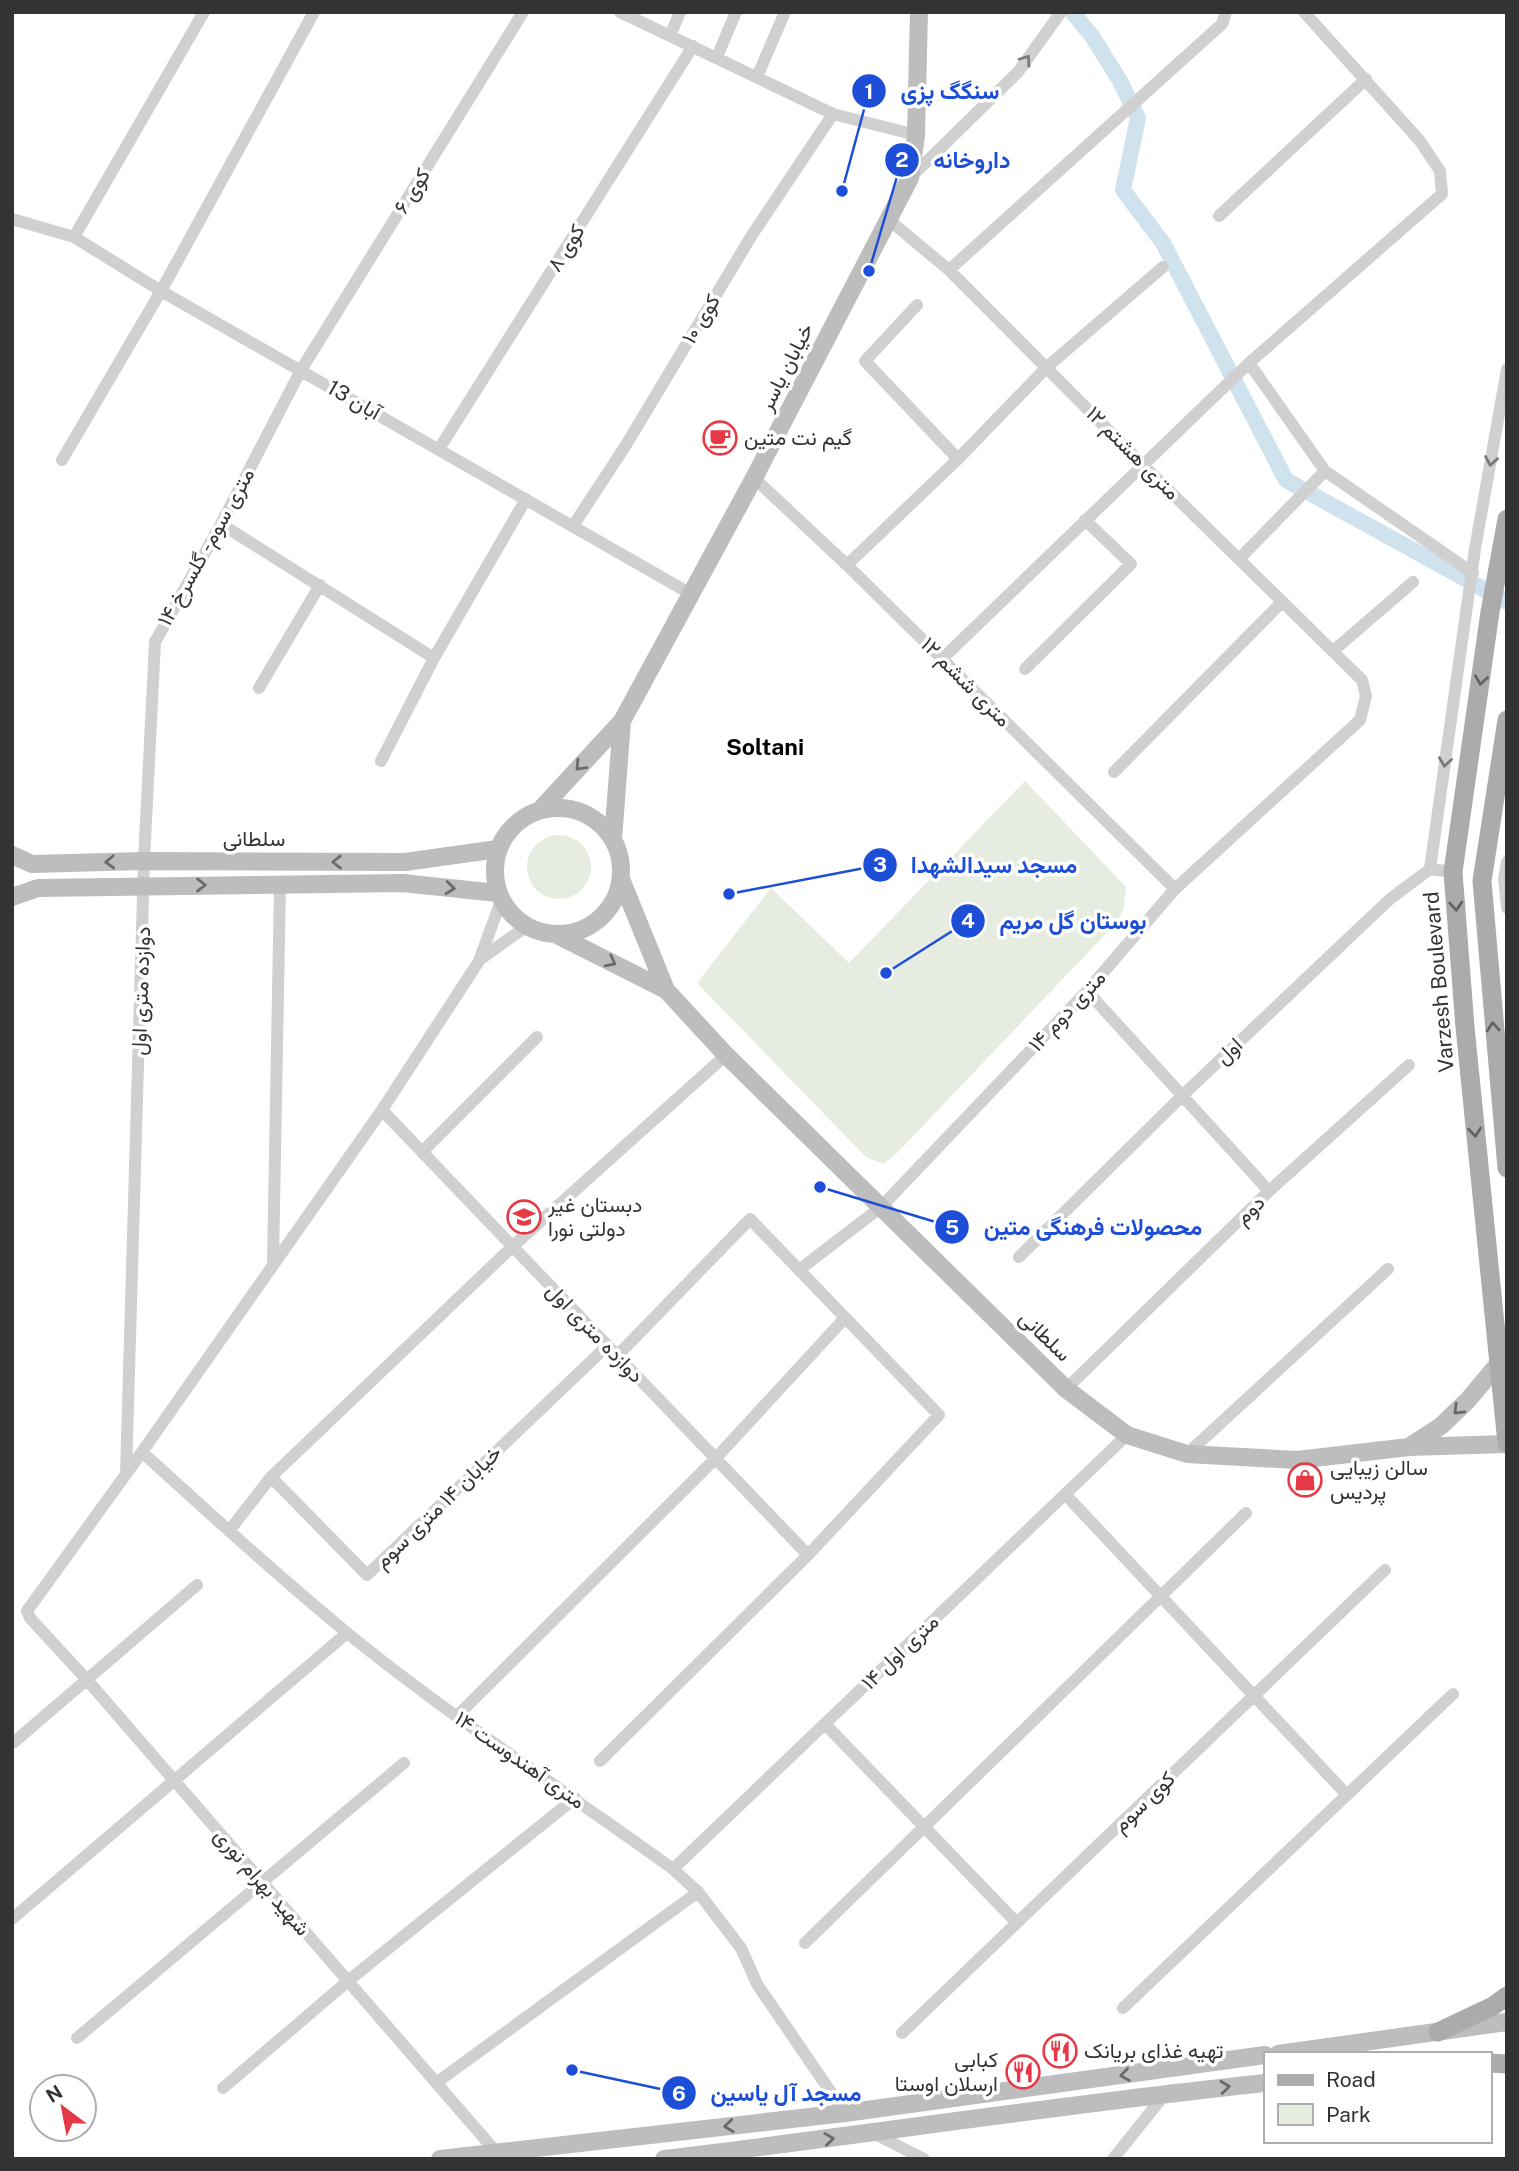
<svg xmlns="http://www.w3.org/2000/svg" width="1519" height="2171" font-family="'Public Sans',Vazirmatn,sans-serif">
<rect width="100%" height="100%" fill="#fff"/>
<path fill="#e6ecdf" d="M1025,781L1126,887L1124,908L1117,922L897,1153L884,1164L866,1157L697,983L771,888L849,963Z
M527 867a32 32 0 1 1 64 0a32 32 0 1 1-64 0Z"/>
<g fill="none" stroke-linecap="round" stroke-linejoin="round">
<path stroke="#cfe2ee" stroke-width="16" d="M1072,12L1092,36L1120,81L1138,118L1123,190L1163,243L1286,480L1507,602"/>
<path stroke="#d0d0d0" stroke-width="12" d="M620,12L833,114L916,135
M670,36L680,12
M717,57L736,12
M757,77L785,12
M910,178L1018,72L1061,12
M1219,216L1366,79
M12,219L74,237L161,291L691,594
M74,237L204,12
M949,270L1222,24L1226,12
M917,305L865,361L958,459
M1249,363L1325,471L1473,573
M439,449L693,46
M62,460L161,291L314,12
M754,478L847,565L1175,889
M221,524L434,658
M573,526L626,445L752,235L833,114
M1240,558L1325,471
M847,565L958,459L1047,367L1163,267
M1333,651L1413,582
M942,659L1249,363L1442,194L1440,171L1420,141L1304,12
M1025,669L1131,564L1085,520
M259,688L320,585
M381,761L434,658L526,499
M1114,772L1282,602
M1507,862L1504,879L1507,908
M1430,869L1475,549L1507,369
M482,958L527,926
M1087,991L1269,1191
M382,1110L808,1555
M422,1152L537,1037
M1019,1257L1183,1095L1390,899L1430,869L1453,872
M273,1262L280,885
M799,1270L881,1207L1087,991L1175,889L1360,720L1366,696L1362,680L1142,464L949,270L888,219
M1066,1389L1269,1191L1409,1065
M142,1452C209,1513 276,1574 346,1632C450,1717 564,1790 673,1869L698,1892L741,1948L757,1984L845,2113
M1187,1454L1388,1269
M126,1474L144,861L155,642L221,524L301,370L523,12
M271,1477L367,1575L607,1346
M1065,1494L1347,1795
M229,1531L271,1477L513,1246L726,1055
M457,1716L715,1459L845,1318
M825,1724L1017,1923
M13,1743L197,1585
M600,1761L808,1555L939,1415L750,1219L617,1356
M673,1869L1127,1435
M12,1919L347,1633
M805,1943L1246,1513
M1123,2008L1453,1694
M902,2033L1385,1570
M77,2038L404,1763
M436,2083L698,1892
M223,2088L348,1981L575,1798
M875,2134L924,2159
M497,2153L88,1681L30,1618L27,1611L142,1452L382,1110L479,961L501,901
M1113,2159L1165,2094"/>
<path stroke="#bdbdbd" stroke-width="18" d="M495 871a63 63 0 1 1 126 0a63 63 0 1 1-126 0Z
M539,811L622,721L754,478L910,178L916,135L919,12
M613,839L622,721
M12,855L32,864L144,861L405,862L498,849
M621,879L666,990
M12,897L38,888L403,883L497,893
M555,934L666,990L726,1055L1066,1389L1127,1435L1187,1454L1297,1460L1409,1447L1507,1444
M1410,1446L1441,1426L1468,1400L1499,1363
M1278,2054L1507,2022
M440,2159L845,2113L1265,2055
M664,2159C865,2135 1064,2104 1265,2083"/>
<path stroke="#ababab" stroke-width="19" d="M1507,519L1490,612L1453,872L1465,1027L1507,1443
M1507,720L1482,881L1507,1168
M1438,2032L1493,2006L1507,1996
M1489,2063L1507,2064"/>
</g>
<defs><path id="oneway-chevron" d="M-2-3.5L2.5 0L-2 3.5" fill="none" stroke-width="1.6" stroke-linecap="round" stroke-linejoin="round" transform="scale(1.75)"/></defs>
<g stroke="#7a7a7a">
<use href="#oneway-chevron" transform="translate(1026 60) rotate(-54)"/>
<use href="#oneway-chevron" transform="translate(1491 461) rotate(100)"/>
<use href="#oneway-chevron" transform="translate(1445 762) rotate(98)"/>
</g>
<g stroke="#636363">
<use href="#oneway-chevron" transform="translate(1481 680) rotate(98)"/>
<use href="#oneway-chevron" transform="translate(1456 906) rotate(86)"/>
<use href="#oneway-chevron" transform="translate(1493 1027) rotate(-94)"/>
<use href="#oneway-chevron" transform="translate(1475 1132) rotate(84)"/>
</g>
<g stroke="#6a6a6a">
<use href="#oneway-chevron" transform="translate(580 766) rotate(133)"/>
<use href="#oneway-chevron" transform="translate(110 862) rotate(178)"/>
<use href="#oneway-chevron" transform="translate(337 862) rotate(-180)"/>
<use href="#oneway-chevron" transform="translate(201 885)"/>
<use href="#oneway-chevron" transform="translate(450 888) rotate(6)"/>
<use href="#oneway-chevron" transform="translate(611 962) rotate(27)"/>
<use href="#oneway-chevron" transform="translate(1458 1410) rotate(136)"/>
<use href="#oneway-chevron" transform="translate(1125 2075) rotate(172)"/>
<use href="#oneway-chevron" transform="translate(1225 2087) rotate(-6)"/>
<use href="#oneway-chevron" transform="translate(729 2126) rotate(173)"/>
<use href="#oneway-chevron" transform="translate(829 2139) rotate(-7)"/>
</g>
<defs>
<symbol id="cafe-ring" viewBox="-11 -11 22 22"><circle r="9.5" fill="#fff" stroke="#e63946" stroke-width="1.5"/><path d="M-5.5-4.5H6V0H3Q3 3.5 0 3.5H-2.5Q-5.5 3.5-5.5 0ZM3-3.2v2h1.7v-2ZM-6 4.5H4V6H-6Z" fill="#e63946"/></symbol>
<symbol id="school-ring" viewBox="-11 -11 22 22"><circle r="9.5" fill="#fff" stroke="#e63946" stroke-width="1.5"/><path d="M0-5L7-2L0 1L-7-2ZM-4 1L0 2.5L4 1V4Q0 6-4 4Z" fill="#e63946"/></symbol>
<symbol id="shop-ring" viewBox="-11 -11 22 22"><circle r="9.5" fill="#fff" stroke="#e63946" stroke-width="1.5"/><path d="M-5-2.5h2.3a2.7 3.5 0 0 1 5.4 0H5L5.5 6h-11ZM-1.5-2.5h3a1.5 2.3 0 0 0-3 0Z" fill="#e63946"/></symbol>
<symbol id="restaurant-ring" viewBox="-11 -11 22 22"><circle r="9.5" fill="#fff" stroke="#e63946" stroke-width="1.5"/><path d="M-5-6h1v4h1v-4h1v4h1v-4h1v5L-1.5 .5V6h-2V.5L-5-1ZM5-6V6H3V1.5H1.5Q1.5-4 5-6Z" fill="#e63946"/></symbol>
</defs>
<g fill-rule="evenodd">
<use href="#cafe-ring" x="701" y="419" width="38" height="38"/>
<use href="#school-ring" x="505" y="1198" width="38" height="38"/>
<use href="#shop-ring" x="1286" y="1461" width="38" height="38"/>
<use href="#restaurant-ring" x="1041" y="2032" width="38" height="38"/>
<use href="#restaurant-ring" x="1004" y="2053" width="38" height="38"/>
</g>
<g text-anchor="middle" stroke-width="7" stroke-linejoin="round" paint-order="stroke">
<g font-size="21" fill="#333" stroke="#fff">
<text transform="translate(412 191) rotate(-58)" y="7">کوی ۶</text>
<text transform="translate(566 248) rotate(-58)" y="7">کوی ۸</text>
<text transform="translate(701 319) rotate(-59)" y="7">کوی ۱۰</text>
<text transform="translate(786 367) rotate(-63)" y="7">خیابان یاسر</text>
<text transform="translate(354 400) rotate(30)" y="7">13 آبان</text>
<text transform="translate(1133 453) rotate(45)" y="7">۱۲ متری هشتم</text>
<text transform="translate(206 547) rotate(-61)" y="7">۱۴ متری سوم - گلسرخ</text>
<text transform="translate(966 682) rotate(45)" y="7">۱۲ متری ششم</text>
<text x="254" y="846">سلطانی</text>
<text transform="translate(1439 982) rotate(-95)" y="7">Varzesh Boulevard</text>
<text transform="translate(141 991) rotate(-88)" y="7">دوازده متری اول</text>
<text transform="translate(1067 1011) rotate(-47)" y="7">۱۴ متری دوم</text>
<text transform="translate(1229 1051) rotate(-43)" y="7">اول</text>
<text transform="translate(1250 1210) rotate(-44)" y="7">دوم</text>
<text transform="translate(595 1333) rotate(46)" y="7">دوازده متری اول</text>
<text transform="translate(1045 1336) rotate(44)" y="7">سلطانی</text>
<text transform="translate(438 1507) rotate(-44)" y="7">خیابان ۱۴ متری سوم</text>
<text transform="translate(900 1652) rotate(-44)" y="7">۱۴ متری اول</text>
<text transform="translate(520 1760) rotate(35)" y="7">۱۴ متری آهندوست</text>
<text transform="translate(1144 1802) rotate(-44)" y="7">کوی سوم</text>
<text transform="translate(262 1882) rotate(49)" y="7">شهید بهرام نوری</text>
</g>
<g font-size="21" fill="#333" stroke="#fff" text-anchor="start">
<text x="744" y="445">گیم نت متین</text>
<text x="548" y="1212">دبستان غیر<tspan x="548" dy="24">دولتی نورا</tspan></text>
<text x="1330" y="1475">سالن زیبایی<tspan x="1330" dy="24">پردیس</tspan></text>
<text x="1084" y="2058">تهیه غذای بریانک</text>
<text x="998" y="2067" text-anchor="end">کبابی<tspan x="998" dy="24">ارسلان اوستا</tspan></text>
</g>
<g font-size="23" font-weight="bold" fill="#000" stroke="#fff">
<text x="765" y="755">Soltani</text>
</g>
</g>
<path fill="none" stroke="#1d4ed8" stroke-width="2.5" d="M842 191L869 91M869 271L902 160M729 894L880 865M886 973L968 921M820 1187L952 1227M572 2070L679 2093"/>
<g fill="#1d4ed8" stroke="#fff" stroke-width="2.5">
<circle cx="842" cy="191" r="7"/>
<circle cx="869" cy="271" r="7"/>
<circle cx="729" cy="894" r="7"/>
<circle cx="886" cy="973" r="7"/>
<circle cx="820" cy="1187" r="7"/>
<circle cx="572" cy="2070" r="7"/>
<circle cx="869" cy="91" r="18"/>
<circle cx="902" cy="160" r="18"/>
<circle cx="880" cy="865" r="18"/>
<circle cx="968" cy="921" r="18"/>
<circle cx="952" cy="1227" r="18"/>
<circle cx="679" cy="2093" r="18"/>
</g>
<g font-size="21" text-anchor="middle" font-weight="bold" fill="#fff">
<text x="869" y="99">1</text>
<text x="902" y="167">2</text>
<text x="880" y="872">3</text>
<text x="968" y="928">4</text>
<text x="952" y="1235">5</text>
<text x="679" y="2101">6</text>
</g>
<g font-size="23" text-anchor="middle" font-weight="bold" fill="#1d4ed8" stroke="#fff" stroke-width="7" stroke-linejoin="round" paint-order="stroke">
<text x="950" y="99">سنگگ پزی</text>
<text x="972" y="168">داروخانه</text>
<text x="994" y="873">مسجد سیدالشهدا</text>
<text x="1073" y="929">بوستان گل مریم</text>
<text x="1093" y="1235">محصولات فرهنگی متین</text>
<text x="786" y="2101">مسجد آل یاسین</text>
</g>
<rect width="1519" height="2171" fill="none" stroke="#333333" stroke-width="28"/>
<rect x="1264" y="2052" width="228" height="91" fill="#ffffff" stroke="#adadad" stroke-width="2"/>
<rect x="1278" y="2075" width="35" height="10" fill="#ababab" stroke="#adadad" stroke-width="2"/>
<text x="1326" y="2087" font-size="21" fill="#333333">Road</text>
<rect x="1278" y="2104" width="35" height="21" fill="#e6ecdf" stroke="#adadad" stroke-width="2"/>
<text x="1326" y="2122" font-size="21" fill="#333333">Park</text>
<g transform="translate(63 2108) rotate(328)"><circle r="33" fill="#ffffff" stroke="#adadad" stroke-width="2"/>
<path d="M0-5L12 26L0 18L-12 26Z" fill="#e63946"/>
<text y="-10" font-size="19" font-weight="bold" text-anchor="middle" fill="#333333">N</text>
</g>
</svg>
